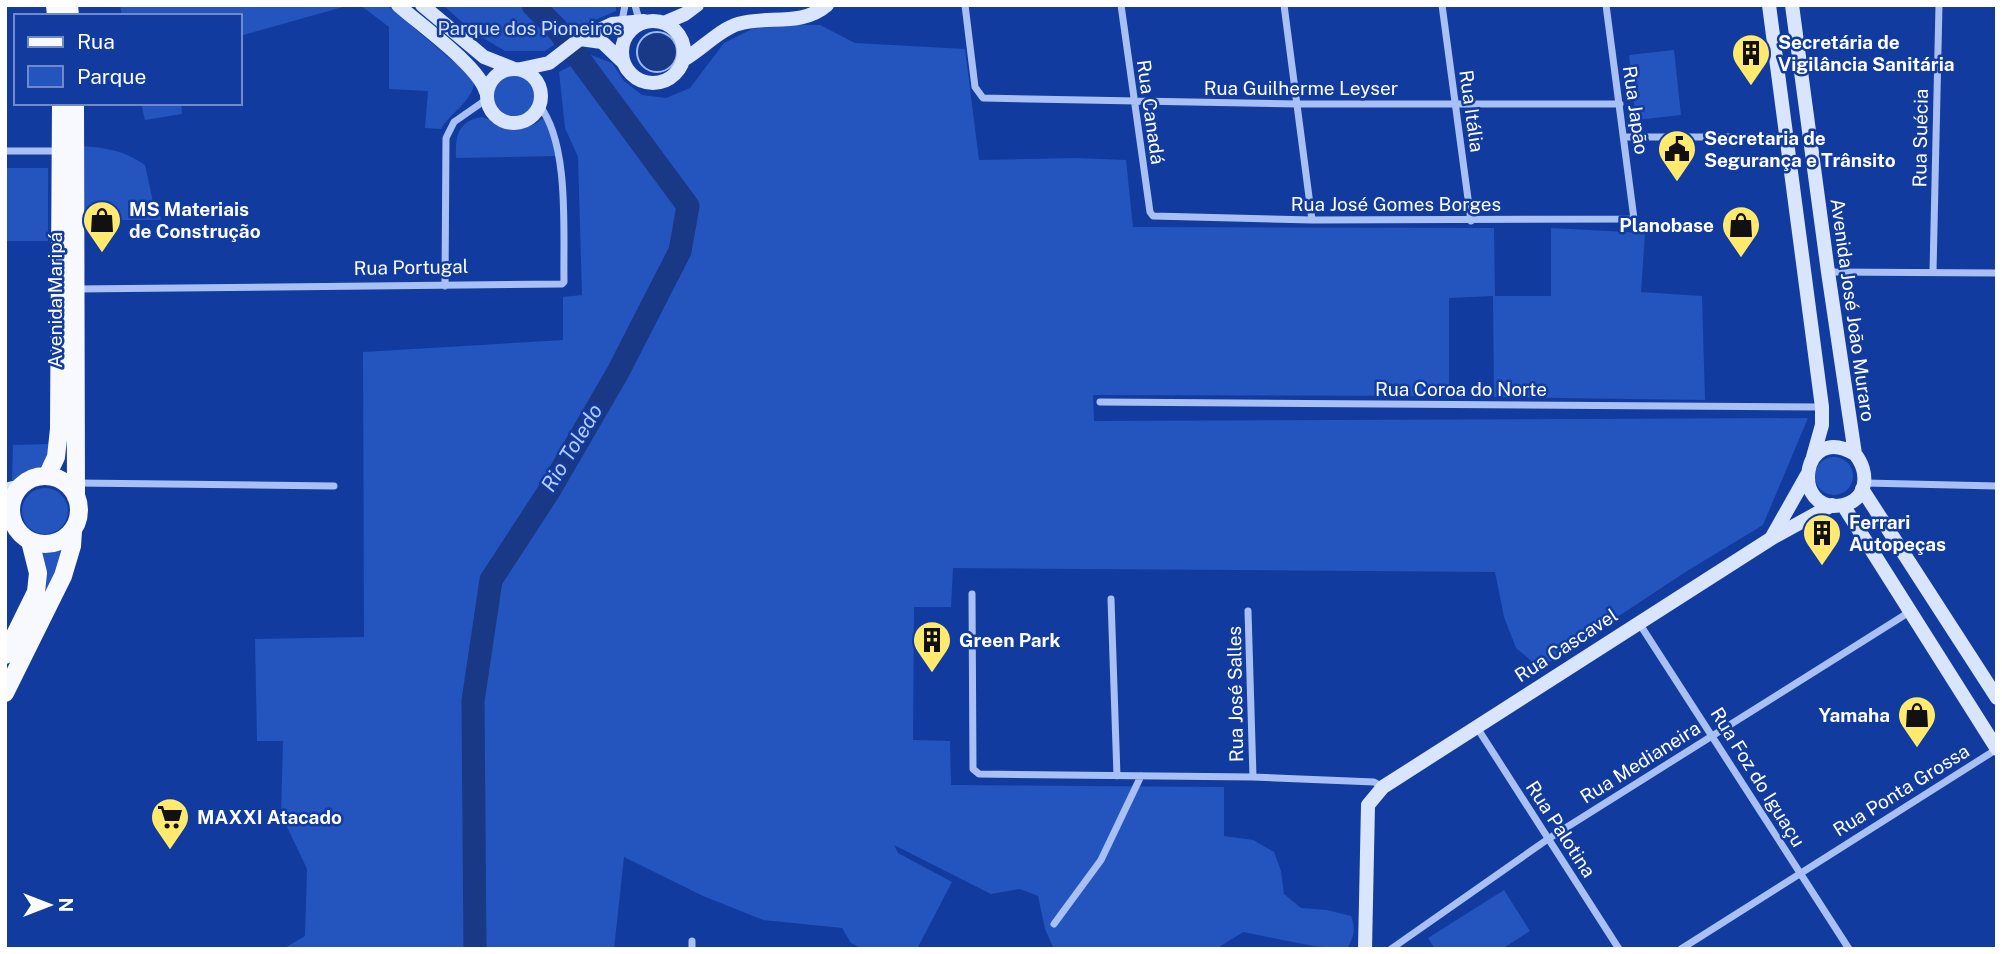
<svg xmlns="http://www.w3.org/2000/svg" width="2002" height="954" font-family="'Public Sans',sans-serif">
<rect width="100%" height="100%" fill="#123b9f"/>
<path fill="#2454be" d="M120,5H350L240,36V16H122Z
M360,5H387L468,74L474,82C474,100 449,114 441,129L425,128L428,91L389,89V27Z
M443,5H616V11L583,25L545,51H505L473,32Z
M780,25H820L855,43L965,49L979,160L1076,158L1126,160L1133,227L1494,228L1495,296H1551V228L1645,233L1641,292L1702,296L1705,400L1494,397L1493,296L1449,298V396L1093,395L1094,421L1808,418L1763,525L1687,571L1540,668L1516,648L1504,617L1495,572L953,568L951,607H914L913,740L950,741L951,785L1224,787V836L1253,840L1274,852L1281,871L1284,894L1301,908L1327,910L1351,916C1356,929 1354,937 1347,949L1313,946L1243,932L1216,949H1054L1045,929L1038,896L1020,889L991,894L894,845L898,853L952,882L917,949H863L851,943L842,928L763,920L703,896L624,857L614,949H283L305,936L307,869L281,814L283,741H257L255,639L364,637L363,352L563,340V297L582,295L578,157L565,128L559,72L591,55L612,63L624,81L642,95L666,98L690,88L724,43L752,29Z
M1674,50L1681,115L1636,120L1629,55Z
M494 95a22 22 0 1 1 44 0a22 22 0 1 1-44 0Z
M141,103H181L182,114L145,120Z
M482,117C502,123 525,136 543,118L549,127L556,156L456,158C455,136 458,121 482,117Z
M83,146C107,148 125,151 145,165L153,202L159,211L161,220H84Z
M5,168H48V241H5Z
M49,444C48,465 33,480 12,480L13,445Z
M1815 476a19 19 0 1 1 38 0a19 19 0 1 1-38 0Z
M22 511a23 23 0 1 1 46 0a23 23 0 1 1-46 0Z
M67,543L57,574L41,606L38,549L56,548Z
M1504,890L1530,931L1502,949H1435L1428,938Z"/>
<path fill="#193885" stroke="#9bb9f8" stroke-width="2" d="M637 52a20 20 0 1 1 40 0a20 20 0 1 1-40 0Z"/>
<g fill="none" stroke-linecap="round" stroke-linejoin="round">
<path stroke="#193885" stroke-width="23" d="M475,949L473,701L491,580L549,491L618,372L680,251L688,206L558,30L533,5"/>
<path stroke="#a9c0f5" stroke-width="7" d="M635,5L639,20
M965,5L975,87L983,98L1297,104H1620
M1121,5L1150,212L1153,216L1312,220L1634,219L1606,5
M1284,5L1312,220
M1442,5L1471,221
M622,21L625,5
M1625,137H1786
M5,151H61
M1828,272L1997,273
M1933,272L1939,5
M445,286L446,138L454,122L487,99
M76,289L562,284L564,282C563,232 570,144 539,105
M1100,402L1822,407
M76,483L334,486
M1865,483L1997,486
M972,594L973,769L979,774L1253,777L1374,782L1383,787
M1111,599L1117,776
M1248,611L1253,777
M1639,623L1849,949
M1476,726L1619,949
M1054,924L1101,860L1141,776
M692,949V941
M1391,949L1548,839L1911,611
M1681,949L1997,749"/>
<path stroke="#d9e4fd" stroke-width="14" d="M398,5C419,24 479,66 486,92
M422,5L484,57L512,68
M1769,5L1822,407V425L1813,457
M1792,5L1828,272L1855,454C1869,471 1869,499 1843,505C1790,516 1800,421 1855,454
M622 52a31 31 0 1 1 62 0a31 31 0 1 1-62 0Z
M664,23L685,14L697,5
M580,39L602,42L623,62
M683,60C701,50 720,29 738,24C767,15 802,27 827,5
M487 96a27 27 0 1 1 54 0a27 27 0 1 1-54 0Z
M521,69L549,63L580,39L612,24L644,21
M1862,489L1997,698
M5,490L21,486
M1843,505L1997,749
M5,515L13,522
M1772,537L1807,475
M1365,949L1368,805L1383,787L1772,538L1832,505"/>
<path stroke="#f7f9ff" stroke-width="18" d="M55,5L56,16
M69,5L70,16
M75,103L76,497
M47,476L56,457L59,429L61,103
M11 510a34 34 0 1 1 68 0a34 34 0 1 1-68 0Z
M5,655L36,592L38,573L30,541
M5,693L63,576L72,546L73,531"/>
</g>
<defs>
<symbol id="building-pin" viewBox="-11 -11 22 30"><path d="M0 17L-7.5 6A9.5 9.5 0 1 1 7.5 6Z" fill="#ffea6d" stroke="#123b9f"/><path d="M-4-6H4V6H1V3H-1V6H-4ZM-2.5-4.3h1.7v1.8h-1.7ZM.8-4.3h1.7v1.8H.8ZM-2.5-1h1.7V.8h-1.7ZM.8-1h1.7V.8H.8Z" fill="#111"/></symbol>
<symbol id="civic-pin" viewBox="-11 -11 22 30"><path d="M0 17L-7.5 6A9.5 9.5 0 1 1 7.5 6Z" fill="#ffea6d" stroke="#123b9f"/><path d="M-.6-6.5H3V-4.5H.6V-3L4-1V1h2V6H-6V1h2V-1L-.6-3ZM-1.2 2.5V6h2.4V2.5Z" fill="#111"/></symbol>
<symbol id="shop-pin" viewBox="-11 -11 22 30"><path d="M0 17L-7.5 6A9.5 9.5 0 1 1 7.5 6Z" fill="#ffea6d" stroke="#123b9f"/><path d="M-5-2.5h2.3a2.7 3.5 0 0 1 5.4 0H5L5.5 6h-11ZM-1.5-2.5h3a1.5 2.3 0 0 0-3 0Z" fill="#111"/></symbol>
<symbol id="supermarket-pin" viewBox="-11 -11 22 30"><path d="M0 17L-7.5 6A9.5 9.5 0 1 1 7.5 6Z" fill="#ffea6d" stroke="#123b9f"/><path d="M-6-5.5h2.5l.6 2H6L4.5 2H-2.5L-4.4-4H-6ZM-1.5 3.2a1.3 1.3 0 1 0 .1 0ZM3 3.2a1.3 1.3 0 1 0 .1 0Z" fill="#111"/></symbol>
</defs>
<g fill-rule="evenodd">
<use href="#building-pin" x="1729" y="31" width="44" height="60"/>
<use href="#civic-pin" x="1655" y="127" width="44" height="60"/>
<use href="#shop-pin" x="80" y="198" width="44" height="60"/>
<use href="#shop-pin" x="1719" y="203" width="44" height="60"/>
<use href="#building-pin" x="1800" y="511" width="44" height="60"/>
<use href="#building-pin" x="910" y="618" width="44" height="60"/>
<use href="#shop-pin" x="1895" y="693" width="44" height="60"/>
<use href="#supermarket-pin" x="148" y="795" width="44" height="60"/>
</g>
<g text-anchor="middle" stroke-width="5" stroke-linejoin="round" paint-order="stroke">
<g font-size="19" fill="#d2e0fe" stroke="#123b9f">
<text x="530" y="35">Parque dos Pioneiros</text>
</g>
<g font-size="19" font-weight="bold" fill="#fff" stroke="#123b9f" text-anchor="start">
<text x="1778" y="49">Secretária de<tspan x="1778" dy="22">Vigilância Sanitária</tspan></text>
<text x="1704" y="145">Secretaria de<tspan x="1704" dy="22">Segurança e Trânsito</tspan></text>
<text x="129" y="216">MS Materiais<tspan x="129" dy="22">de Construção</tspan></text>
<text x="1714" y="232" text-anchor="end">Planobase</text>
<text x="1849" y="529">Ferrari<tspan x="1849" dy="22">Autopeças</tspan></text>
<text x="959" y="647">Green Park</text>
<text x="1890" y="722" text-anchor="end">Yamaha</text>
<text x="197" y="824">MAXXI Atacado</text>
</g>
<g font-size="19" fill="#fff" stroke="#123b9f">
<text x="1301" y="95">Rua Guilherme Leyser</text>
<text transform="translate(1636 110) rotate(82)" y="7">Rua Japão</text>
<text transform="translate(1472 111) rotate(82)" y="7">Rua Itália</text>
<text transform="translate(1151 112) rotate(82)" y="7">Rua Canadá</text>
<text transform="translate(1920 138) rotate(-89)" y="7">Rua Suécia</text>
<text x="1396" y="211">Rua José Gomes Borges</text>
<text transform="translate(411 267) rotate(-1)" y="7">Rua Portugal</text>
<text transform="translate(55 300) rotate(-90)" y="7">Avenida Maripá</text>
<text transform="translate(1853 310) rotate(82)" y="7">Avenida José João Muraro</text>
<text x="1461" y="396">Rua Coroa do Norte</text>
<text transform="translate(1566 645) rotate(-33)" y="7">Rua Cascavel</text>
<text transform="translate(1235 694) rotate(-91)" y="7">Rua José Salles</text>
<text transform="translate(1640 762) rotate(-32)" y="7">Rua Medianeira</text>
<text transform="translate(1758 777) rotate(58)" y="7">Rua Foz do Iguaçu</text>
<text transform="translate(1901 790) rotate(-32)" y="7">Rua Ponta Grossa</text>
<text transform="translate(1561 829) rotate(57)" y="7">Rua Palotina</text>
</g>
<g font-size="21" font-style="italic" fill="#b6ccfb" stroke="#123b9f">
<text transform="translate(572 448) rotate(-59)" y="7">Rio Toledo</text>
</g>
</g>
<rect width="2002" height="954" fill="none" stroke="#ffffff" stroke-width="14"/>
<rect x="14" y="14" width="228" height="91" fill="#123b9f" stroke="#7189c5" stroke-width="2"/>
<rect x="28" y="37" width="35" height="10" fill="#f7f9ff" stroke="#7189c5" stroke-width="2"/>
<text x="77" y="49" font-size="21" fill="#ffffff">Rua</text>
<rect x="28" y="66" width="35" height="21" fill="#2454be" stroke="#7189c5" stroke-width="2"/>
<text x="77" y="84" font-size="21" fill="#ffffff">Parque</text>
<g transform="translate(49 905) rotate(90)" stroke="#123b9f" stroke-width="5" paint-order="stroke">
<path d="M0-5L12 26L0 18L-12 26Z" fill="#ffffff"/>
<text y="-10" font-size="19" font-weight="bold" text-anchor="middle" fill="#ffffff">N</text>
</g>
</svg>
